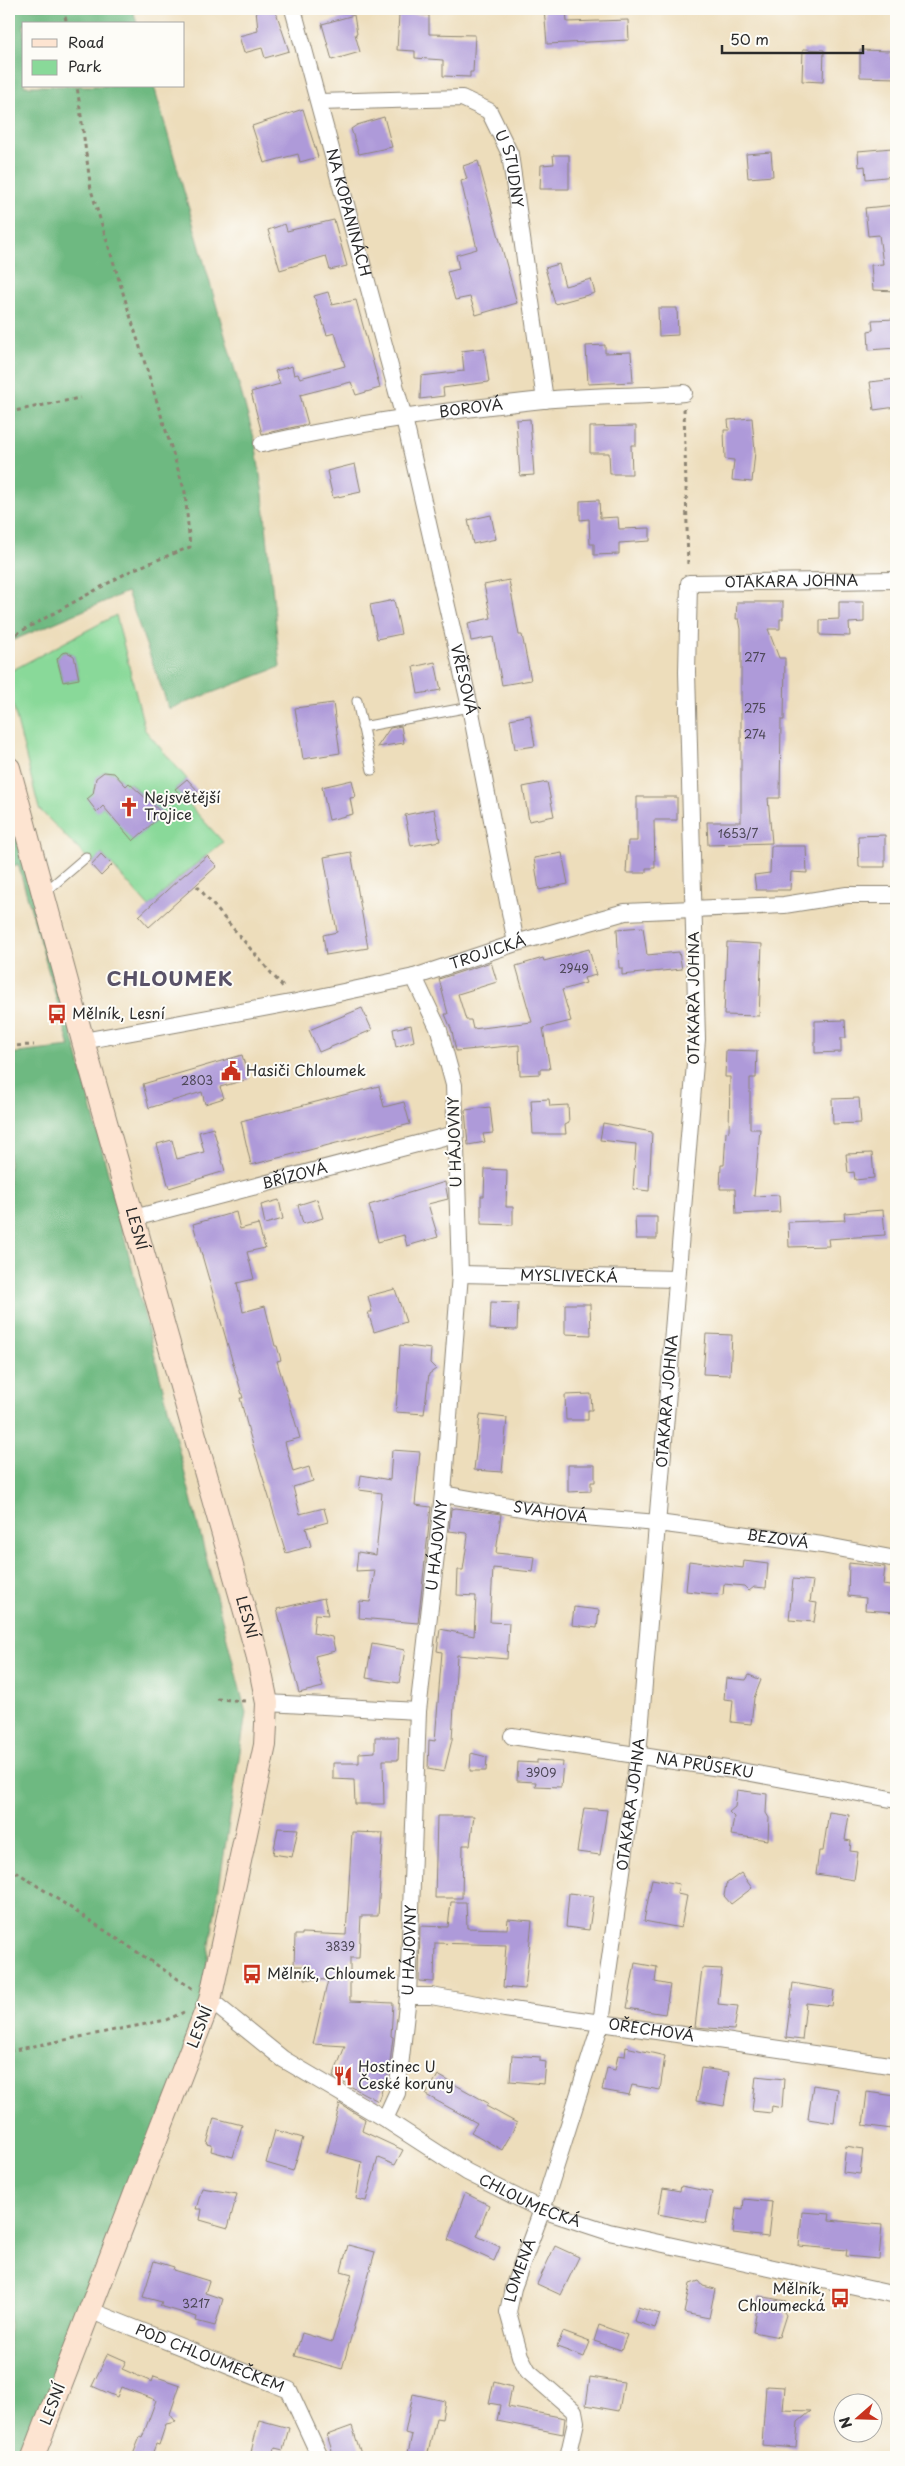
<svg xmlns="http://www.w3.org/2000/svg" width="905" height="2466" font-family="'Playpen Sans',sans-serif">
<rect width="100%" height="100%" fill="#fdfcf7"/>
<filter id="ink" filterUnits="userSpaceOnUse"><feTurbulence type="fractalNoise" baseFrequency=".02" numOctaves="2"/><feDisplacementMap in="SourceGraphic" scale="10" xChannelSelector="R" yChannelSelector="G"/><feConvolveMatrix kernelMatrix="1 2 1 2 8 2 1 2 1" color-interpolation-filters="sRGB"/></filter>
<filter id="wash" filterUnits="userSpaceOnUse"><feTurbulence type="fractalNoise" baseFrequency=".0096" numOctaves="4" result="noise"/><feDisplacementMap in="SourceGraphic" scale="20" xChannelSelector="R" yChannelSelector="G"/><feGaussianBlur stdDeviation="1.12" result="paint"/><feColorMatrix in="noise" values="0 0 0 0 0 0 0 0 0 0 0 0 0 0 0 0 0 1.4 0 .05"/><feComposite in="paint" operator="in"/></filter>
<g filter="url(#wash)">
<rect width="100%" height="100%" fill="#edddbb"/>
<path fill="#89d999" stroke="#5a8262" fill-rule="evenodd" d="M116,615L145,730L187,779L175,789L223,842L179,878L149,907L102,854L92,863L39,809L9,689V672ZM67,652L74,656L79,679L63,682L57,659L62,653ZM104,772L114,773L126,786L130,783C139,792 151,804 162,814L133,841L108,809L106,810L103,806L97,811L96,778Z"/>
<path fill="#6eb981" stroke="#4c7256" d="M9,9H133L137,24H24V86H154L255,441L263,494L280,667L169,709L127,592L9,642Z
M9,812L79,1060L246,1713L198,2022L27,2457H9V1054L70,1047L18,864L9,869Z"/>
<g id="blocks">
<path fill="#ae9ad9" d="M256,9H275L289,51L265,58L262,48L244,53L239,36L258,31Z
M544,9H566L567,22L628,20L629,40L547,44Z
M399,14L429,15V34L475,35L473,72H470V77L443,76V60L415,58V51L397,50Z
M354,15L357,34H355L360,52L332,60L322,24Z
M803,49L824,50L823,82L802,81Z
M860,50L891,51V57H896V78L860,77Z
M303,109L318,157L300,162L298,154L264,163L252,126Z
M384,117L392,147L359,154L351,129L357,125Z
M892,148L895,176L866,179L865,166L859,167L858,151Z
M771,152L773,176L748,178L746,154Z
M553,155H569V189H540L541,165L554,164Z
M478,161L517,303L476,315L470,297L455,300L447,272L459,269L456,255L477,249L461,181L467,179L463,166Z
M896,205V291L873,290L871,265L883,264L879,235L868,236L865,208Z
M334,220L347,266L330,270L326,256L280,270L268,230L285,224L287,231Z
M559,264L565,286L591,279L595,293L555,304L545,268Z
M328,292L332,305L356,300L380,388L356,395L351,382L300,395L308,424L262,434L251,392L280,384L275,371L292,366L294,375L298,374L300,378L345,366L335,333L327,335L314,296Z
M658,308H677L678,335L659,336Z
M896,319V348L869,350L868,331L873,330L872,320Z
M605,345V353L631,352L633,382L588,384L586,346Z
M484,348L489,382L443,388L444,396L420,399L421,376L464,371L462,351Z
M896,379V407L874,410L870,382Z
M752,418L755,452L752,482L732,480L734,460L725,459L724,430H729L728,420Z
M530,419L534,475L520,476L516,420Z
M636,426V445H631L632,474H610L609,453H590V427Z
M355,464L361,492L333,498L327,471Z
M599,500L600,518L618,517L619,529L650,528V541L619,543V554L594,555V544H590L589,519L580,520V501Z
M491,515L496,539L473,544L468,520Z
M509,580L519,635H522L531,680L502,685L493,637L471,641L468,623L491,618L484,585Z
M394,600L401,634L377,639L370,605Z
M737,602H783V619H780V629H768L779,658H785L784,720H781L780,798H768L772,843L708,845L707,822H741V629L739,619H736Z
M839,602H864V622L849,623L850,636L820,635V620L839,619Z
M67,652L74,656L79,679L63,682L57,659L62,653Z
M435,662L441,690L418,694L413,667Z
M333,703L340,753L303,759L295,708Z
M530,715L535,746L515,749L510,719Z
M401,726L404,743L377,747L390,728Z
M104,772L114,773L126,786L129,783L163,814L133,841L103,806L97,812L87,799L93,794L96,778Z
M187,779L198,791L186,801L175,789Z
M352,780L356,797L350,798L353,814L329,820L322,787Z
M547,782L554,816L529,821L523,787Z
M637,797H677V820H654L655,868H646V873H626L628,841H637Z
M434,809L440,841L411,846L405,815Z
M885,835V867H859L858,836Z
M771,846H806L807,873L791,872L790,890H756L754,875L770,873Z
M351,852L368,948L326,955L323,935L337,932L324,857Z
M562,853L568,884L539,890L534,858Z
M101,854L112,865L101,876L91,865Z
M207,856L217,866L149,927L139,916L179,879Z
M643,927L647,955L679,952L682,969L622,975V968H619L617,929Z
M727,942L762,944L759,1016L724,1015Z
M589,949L596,975L584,978L586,983L562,990L571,1021L543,1028L550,1069H540V1074L520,1075L519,1045L456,1051L452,1031L445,1014H448L439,979L491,962L497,982L458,994L466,1020H471L473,1029L532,1022L516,966L543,958L544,961Z
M362,1008L372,1030L319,1052L309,1030Z
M845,1020L846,1038H841V1052L815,1053V1021Z
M411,1025L414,1041L396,1047L393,1029Z
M726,1050L757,1051L756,1078H750V1129H760L754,1196L779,1195L780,1212L736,1214L735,1189H720L721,1165H724L726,1132L729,1131L730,1077H725Z
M242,1055L249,1079L220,1087L224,1098L205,1104L202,1092L149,1108L143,1084Z
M379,1086L384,1107L404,1102L410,1124L251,1165L241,1121Z
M859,1098L861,1123L833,1124L832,1099Z
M549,1099L550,1106L568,1105L569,1123L565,1125L566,1134H533L531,1100Z
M490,1107L493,1133L483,1134L485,1142L468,1145L465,1110Z
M603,1123L652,1132L649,1191L633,1189L636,1144L600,1140Z
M213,1128L225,1171L169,1188L157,1144L172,1140L177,1159L204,1152L199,1132Z
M872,1153L874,1178L855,1180L854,1172L848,1173L846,1154Z
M485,1169L507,1170L506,1207H513V1225L481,1224V1196H484Z
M445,1182L448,1199L428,1204L438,1237L407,1246L404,1235L378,1242L369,1205Z
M317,1199L323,1218L303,1224L298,1205Z
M279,1200L283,1219L265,1224L261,1205Z
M883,1210L885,1235L828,1239L829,1246L789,1247L788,1222L845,1220L844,1213Z
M236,1212L240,1229L258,1224L265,1248L247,1252L254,1279L237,1283L243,1312L265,1306L275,1346H277L281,1360L277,1361L300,1438L285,1442L293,1472L309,1467L313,1481L293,1487L300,1514L324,1508L328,1522L306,1528L311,1546L286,1553L249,1432L240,1398H243L193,1224Z
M635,1217H657V1239H636Z
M395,1289L406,1322L374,1332L368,1312H372L368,1296Z
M491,1302L518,1303L517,1330L490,1329Z
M565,1304H590L591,1335L565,1334Z
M706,1334L732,1335L730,1375L703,1374Z
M400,1345L431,1349L430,1363L436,1369L429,1374L424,1414L396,1412Z
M591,1394L592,1410H588V1420H566L565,1395Z
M480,1415L507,1418L502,1472L474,1470Z
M392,1450L420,1452L415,1505L431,1507L418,1623L359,1618L360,1601L370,1602L375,1570L356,1571L358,1552L376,1555L382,1493L359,1490L361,1475L390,1480Z
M568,1465H595V1482H591V1491L568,1492Z
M456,1508L501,1514L496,1553L535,1557L533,1572L493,1568L490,1622L509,1623L507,1659L457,1655L452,1740L444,1772L428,1769L429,1740L435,1741L440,1676L442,1652L437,1651L440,1629L474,1636L476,1596L457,1595L458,1570H463L468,1536L466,1533L449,1531L451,1509Z
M689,1561L743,1568L744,1561L768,1564L766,1588L754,1587L749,1591L744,1586L724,1584L723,1595L686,1591Z
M849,1563L885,1567L883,1585L896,1587V1612L865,1610L866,1598L848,1596Z
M793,1579L813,1581L810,1602L817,1603L814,1622L789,1620Z
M324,1598L328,1615L315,1614L313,1633L332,1637L335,1651L315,1656L323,1687L299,1693L277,1609Z
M574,1607L599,1610L597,1628L572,1625Z
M372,1644L405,1650L399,1683L366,1678Z
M749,1675L761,1680L754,1698L751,1724L731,1722L733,1700L724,1699L726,1678L746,1680Z
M375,1737H399L398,1760H383L384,1804H355L354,1780L333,1779V1763H359V1753L375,1752Z
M471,1753L487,1757L486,1771H470Z
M537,1760L563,1762L561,1787L535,1786L536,1782L517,1781L518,1762L537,1763Z
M737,1790L767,1794L766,1813L769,1818L768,1840L731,1835L734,1817L729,1812L735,1807Z
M584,1808L607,1810L600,1855L577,1852Z
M829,1812L849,1815L845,1840L851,1841L850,1851L858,1852L854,1880L816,1874L819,1851H823Z
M437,1816H474L470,1845H463L462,1898H435Z
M278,1828L298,1829L292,1857L273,1854Z
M352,1832L383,1833L378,1916H361L359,1958H350V2001L393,2003L391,2036L393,2037L389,2071L378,2101L333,2077L345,2046L313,2044L328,1980L305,1979V1966H294L295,1935H302V1933L346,1935Z
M741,1873L752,1888L731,1904L724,1896L726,1884Z
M652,1879L679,1884L677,1894L687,1896L681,1928L644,1921Z
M569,1893L594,1896L589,1930L566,1927Z
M451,1902H466L467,1928L507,1929L508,1919L532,1921L525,1989L503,1987L506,1945L435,1943L434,1982L419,1981L420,1926L448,1927Z
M635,1963L657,1967L655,1982L670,1985L665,2014L627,2008Z
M702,1968L722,1969L718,2004L738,2006L734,2030L695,2027Z
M793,1983L834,1990L832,2006L806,2003L802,2040L786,2038Z
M626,2047L665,2056L660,2090L632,2085L629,2095L602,2090L607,2068L615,2070L618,2055L625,2056Z
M512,2055L540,2057V2061L546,2062L544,2084L510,2081Z
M701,2068L729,2072L724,2106L696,2101Z
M438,2075L488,2103L486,2106L517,2123L502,2150L471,2132L477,2123L426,2095Z
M756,2076L784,2079L782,2108L772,2106L771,2113L752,2111Z
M813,2085L838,2089L834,2123L808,2119Z
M867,2092L895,2096L891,2129L863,2125Z
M340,2104L365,2119L362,2131L403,2150L395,2165L378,2158L366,2201L356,2199L362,2162L327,2152Z
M214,2118L242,2125L233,2157L211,2151L212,2145L207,2144Z
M275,2130L303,2138L293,2171L266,2163Z
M846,2146L863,2149L860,2174L843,2172Z
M681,2186L712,2192L706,2223L658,2214L663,2188L680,2191Z
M202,2188L237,2194L228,2228L200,2220L202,2209H196Z
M465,2193L489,2205L477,2236L500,2247L494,2261L448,2240Z
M744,2199L772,2202L768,2237L733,2233L736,2208L743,2209Z
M802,2212L830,2214L829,2220L882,2225L879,2259L846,2256L847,2250L799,2246Z
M348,2245L375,2252L342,2369L295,2356L302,2333L332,2342L352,2274L341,2271Z
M555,2246L579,2257L561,2295L537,2284Z
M154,2261L174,2267L173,2270L209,2281L205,2293L223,2299L215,2326L196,2321L197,2317L160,2306L162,2302L143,2297Z
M699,2281L703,2286L715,2289L709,2318L684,2313L690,2284Z
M759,2296L786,2301L784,2312L786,2315L779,2337L753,2332Z
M638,2307L660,2314L655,2328L634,2321Z
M599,2325L627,2335L621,2350L594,2341Z
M563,2332L590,2342L584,2357L557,2347Z
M108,2353L126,2361L122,2369L152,2382L154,2376L180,2385L170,2414L176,2422L166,2424L159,2445L156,2444L151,2457H132L140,2437L142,2438L156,2400L121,2387L117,2397L92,2386Z
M590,2377L624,2382L619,2411L586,2405Z
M494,2382L512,2387L508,2407L565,2418L563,2434L497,2421L500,2405L489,2403Z
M766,2386L785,2387L783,2410L811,2411L798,2422L796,2448L762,2445Z
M413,2394L445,2401L442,2419L436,2418L427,2457H407L412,2435L405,2433Z
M259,2420L289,2428L283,2450L275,2448L273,2457L251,2452Z
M352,2426L362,2457H334L327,2435Z"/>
</g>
</g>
<g filter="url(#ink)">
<use href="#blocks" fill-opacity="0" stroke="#8c8473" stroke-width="1"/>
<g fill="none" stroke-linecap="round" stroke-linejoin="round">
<defs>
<path id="lane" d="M357,701L372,770
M362,727L470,707
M44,893L86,857"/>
<g id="street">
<path id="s1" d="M293,9L404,418L470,707L516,943"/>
<path id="s2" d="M319,102L462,98L489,111L510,154L545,400"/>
<path id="s3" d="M262,444C354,423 449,410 543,400C590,395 637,397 684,393"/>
<path id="s4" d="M83,1041L296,1002L414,977L516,943L625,912L784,905L847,895H896"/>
<path id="s5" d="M134,1218L455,1134"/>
<path id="s6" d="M460,1274L677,1279"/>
<path id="s7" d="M443,1494L560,1515L658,1523L822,1545L896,1559"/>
<path d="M267,1703L418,1711"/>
<path id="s8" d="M512,1736L746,1772L896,1800"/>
<path id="s9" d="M408,1996H431L505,2009L896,2066"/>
<path id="s10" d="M210,2000L283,2059L385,2119L467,2172L542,2210L609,2232L896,2295"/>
<path id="s11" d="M385,2119L397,2093L408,1996L418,1711L443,1494L460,1274L454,1085L439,1030L414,977"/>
<path id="s12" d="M89,2310L289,2390L320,2457"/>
<path id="s13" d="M568,2457L576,2422L574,2411L528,2371L520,2356L508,2312L513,2288L542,2210L601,2023L638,1756L697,1039L687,672L689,583L896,580"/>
</g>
<g id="secondary">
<path id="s14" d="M9,768L83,1041L257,1654L267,1703L265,1745L210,2000L33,2457"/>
</g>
</defs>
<use href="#lane" stroke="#8c8473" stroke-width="11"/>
<use href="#street" stroke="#8c8473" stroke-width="18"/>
<use href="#secondary" stroke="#8c8473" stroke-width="24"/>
<path stroke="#8c8473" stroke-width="3" stroke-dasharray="4 4" stroke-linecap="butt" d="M63,9L67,24
M684,408L688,567
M9,412L80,398
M9,638L132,570L190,547L185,492L91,190L77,86
M197,886L284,988
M9,1046L34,1045
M217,1699L246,1701
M9,1867L193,1989
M9,2051L166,2020L184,2012"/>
<use href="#lane" stroke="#fff" stroke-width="9"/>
<use href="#street" stroke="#fff" stroke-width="16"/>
<use href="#secondary" stroke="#fde4d1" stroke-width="22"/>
</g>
</g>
<defs>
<symbol id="church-bare" viewBox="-9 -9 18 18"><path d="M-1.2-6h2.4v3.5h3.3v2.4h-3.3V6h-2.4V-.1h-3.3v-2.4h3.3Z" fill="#c8321e" stroke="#fdfcf7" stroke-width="2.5" paint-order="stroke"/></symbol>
<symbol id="bus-bare" viewBox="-9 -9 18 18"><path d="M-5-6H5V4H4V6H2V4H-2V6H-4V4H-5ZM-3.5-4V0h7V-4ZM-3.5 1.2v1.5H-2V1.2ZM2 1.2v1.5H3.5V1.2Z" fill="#c8321e" stroke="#fdfcf7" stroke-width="2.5" paint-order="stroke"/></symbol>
<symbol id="civic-bare" viewBox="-9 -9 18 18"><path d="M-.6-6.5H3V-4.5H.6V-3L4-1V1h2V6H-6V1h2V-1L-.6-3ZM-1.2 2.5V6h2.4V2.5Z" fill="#c8321e" stroke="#fdfcf7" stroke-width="2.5" paint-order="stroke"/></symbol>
<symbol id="restaurant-bare" viewBox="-9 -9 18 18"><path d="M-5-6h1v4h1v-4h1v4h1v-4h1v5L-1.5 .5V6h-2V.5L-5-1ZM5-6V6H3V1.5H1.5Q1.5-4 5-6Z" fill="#c8321e" stroke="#fdfcf7" stroke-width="2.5" paint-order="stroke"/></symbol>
</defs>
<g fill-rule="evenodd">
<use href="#church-bare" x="115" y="793" width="28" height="28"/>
<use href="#bus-bare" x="43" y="1000" width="28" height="28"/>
<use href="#civic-bare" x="217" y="1057" width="28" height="28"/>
<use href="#bus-bare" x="238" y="1960" width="28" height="28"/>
<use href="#restaurant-bare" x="329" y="2062" width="28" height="28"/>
<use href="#bus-bare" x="826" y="2284" width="28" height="28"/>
</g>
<g text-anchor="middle" stroke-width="4" stroke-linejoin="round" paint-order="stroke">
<g font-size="12" fill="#4c4756">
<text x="755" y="662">277</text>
<text x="755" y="713">275</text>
<text x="755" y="739">274</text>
<text x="738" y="838">1653/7</text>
<text x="574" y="973">2949</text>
<text x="197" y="1085">2803</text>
<text x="541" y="1777">3909</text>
<text x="340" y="1951">3839</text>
<text x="196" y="2308">3217</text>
</g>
<g font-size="15" fill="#2b2b2b" stroke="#fdfcf7">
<text dy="5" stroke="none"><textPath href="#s2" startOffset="235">U STUDNY</textPath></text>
<text dy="5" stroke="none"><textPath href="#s1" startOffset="211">NA KOPANINÁCH</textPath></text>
<text dy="5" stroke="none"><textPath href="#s3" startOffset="212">BOROVÁ</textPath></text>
<text dy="5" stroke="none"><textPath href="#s13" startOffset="2022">OTAKARA JOHNA</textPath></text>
<text dy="5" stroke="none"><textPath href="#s1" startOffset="692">VŘESOVÁ</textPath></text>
<text dy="5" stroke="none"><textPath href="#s4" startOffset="415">TROJICKÁ</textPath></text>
<text transform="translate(694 998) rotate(-90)" y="5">OTAKARA JOHNA</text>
<text transform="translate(455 1142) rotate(-92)" y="5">U HÁJOVNY</text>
<text dy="5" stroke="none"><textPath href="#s5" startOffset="166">BŘÍZOVÁ</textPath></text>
<text dy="5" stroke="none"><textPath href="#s14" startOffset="478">LESNÍ</textPath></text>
<text dy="5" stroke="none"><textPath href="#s6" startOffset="109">MYSLIVECKÁ</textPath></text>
<text dy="5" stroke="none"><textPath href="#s13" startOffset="1100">OTAKARA JOHNA</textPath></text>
<text dy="5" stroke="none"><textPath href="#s7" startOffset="109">SVAHOVÁ</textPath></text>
<text dy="5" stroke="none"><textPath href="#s7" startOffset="338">BEZOVÁ</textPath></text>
<text dy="5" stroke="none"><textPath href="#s11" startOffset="578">U HÁJOVNY</textPath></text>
<text dy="5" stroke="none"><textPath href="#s14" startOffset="882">LESNÍ</textPath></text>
<text dy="5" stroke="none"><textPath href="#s8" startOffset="195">NA PRŮSEKU</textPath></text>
<text dy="5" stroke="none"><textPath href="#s13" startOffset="695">OTAKARA JOHNA</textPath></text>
<text dy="5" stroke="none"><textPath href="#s11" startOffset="172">U HÁJOVNY</textPath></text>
<text transform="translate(200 2027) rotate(-69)" y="5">LESNÍ</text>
<text dy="5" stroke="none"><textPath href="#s9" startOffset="246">OŘECHOVÁ</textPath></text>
<text dy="5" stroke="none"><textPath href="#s10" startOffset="379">CHLOUMECKÁ</textPath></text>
<text dy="5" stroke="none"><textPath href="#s13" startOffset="214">LOMENÁ</textPath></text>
<text dy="5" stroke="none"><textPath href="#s12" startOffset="130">POD CHLOUMEČKEM</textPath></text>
<text transform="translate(53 2404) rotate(-69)" y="5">LESNÍ</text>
</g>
<g font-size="15" fill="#2b2b2b" stroke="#fdfcf7" text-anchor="start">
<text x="144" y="803">Nejsvětější<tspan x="144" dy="17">Trojice</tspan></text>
<text x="72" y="1019">Mělník, Lesní</text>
<text x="246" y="1076">Hasiči Chloumek</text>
<text x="267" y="1979">Mělník, Chloumek</text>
<text x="358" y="2072">Hostinec U<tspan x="358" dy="17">České koruny</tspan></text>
<text x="825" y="2294" text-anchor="end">Mělník,<tspan x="825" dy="17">Chloumecká</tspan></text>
</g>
<g font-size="20" font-weight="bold" letter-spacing="1" fill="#595268" stroke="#fdfcf7">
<text x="170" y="986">CHLOUMEK</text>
</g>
</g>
<rect width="905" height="2466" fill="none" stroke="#fdfcf7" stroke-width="30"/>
<rect x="22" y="22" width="162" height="65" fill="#fdfcf7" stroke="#a9a8a5"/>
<rect x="32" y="39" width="25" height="8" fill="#fde4d1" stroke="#a9a8a5"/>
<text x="68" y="48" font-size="15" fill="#2b2b2b">Road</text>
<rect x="32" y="60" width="25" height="15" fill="#89d999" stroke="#a9a8a5"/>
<text x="68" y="72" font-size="15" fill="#2b2b2b">Park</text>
<g transform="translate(858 2418) rotate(250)"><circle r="24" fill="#fdfcf7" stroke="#a9a8a5"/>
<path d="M0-4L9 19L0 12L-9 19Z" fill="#c8321e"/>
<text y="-8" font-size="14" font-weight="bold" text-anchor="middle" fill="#2b2b2b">N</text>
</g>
<path d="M722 45v8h141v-8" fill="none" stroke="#2b2b2b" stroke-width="2.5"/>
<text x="730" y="45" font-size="15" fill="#2b2b2b" stroke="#fdfcf7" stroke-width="4" paint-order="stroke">50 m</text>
</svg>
